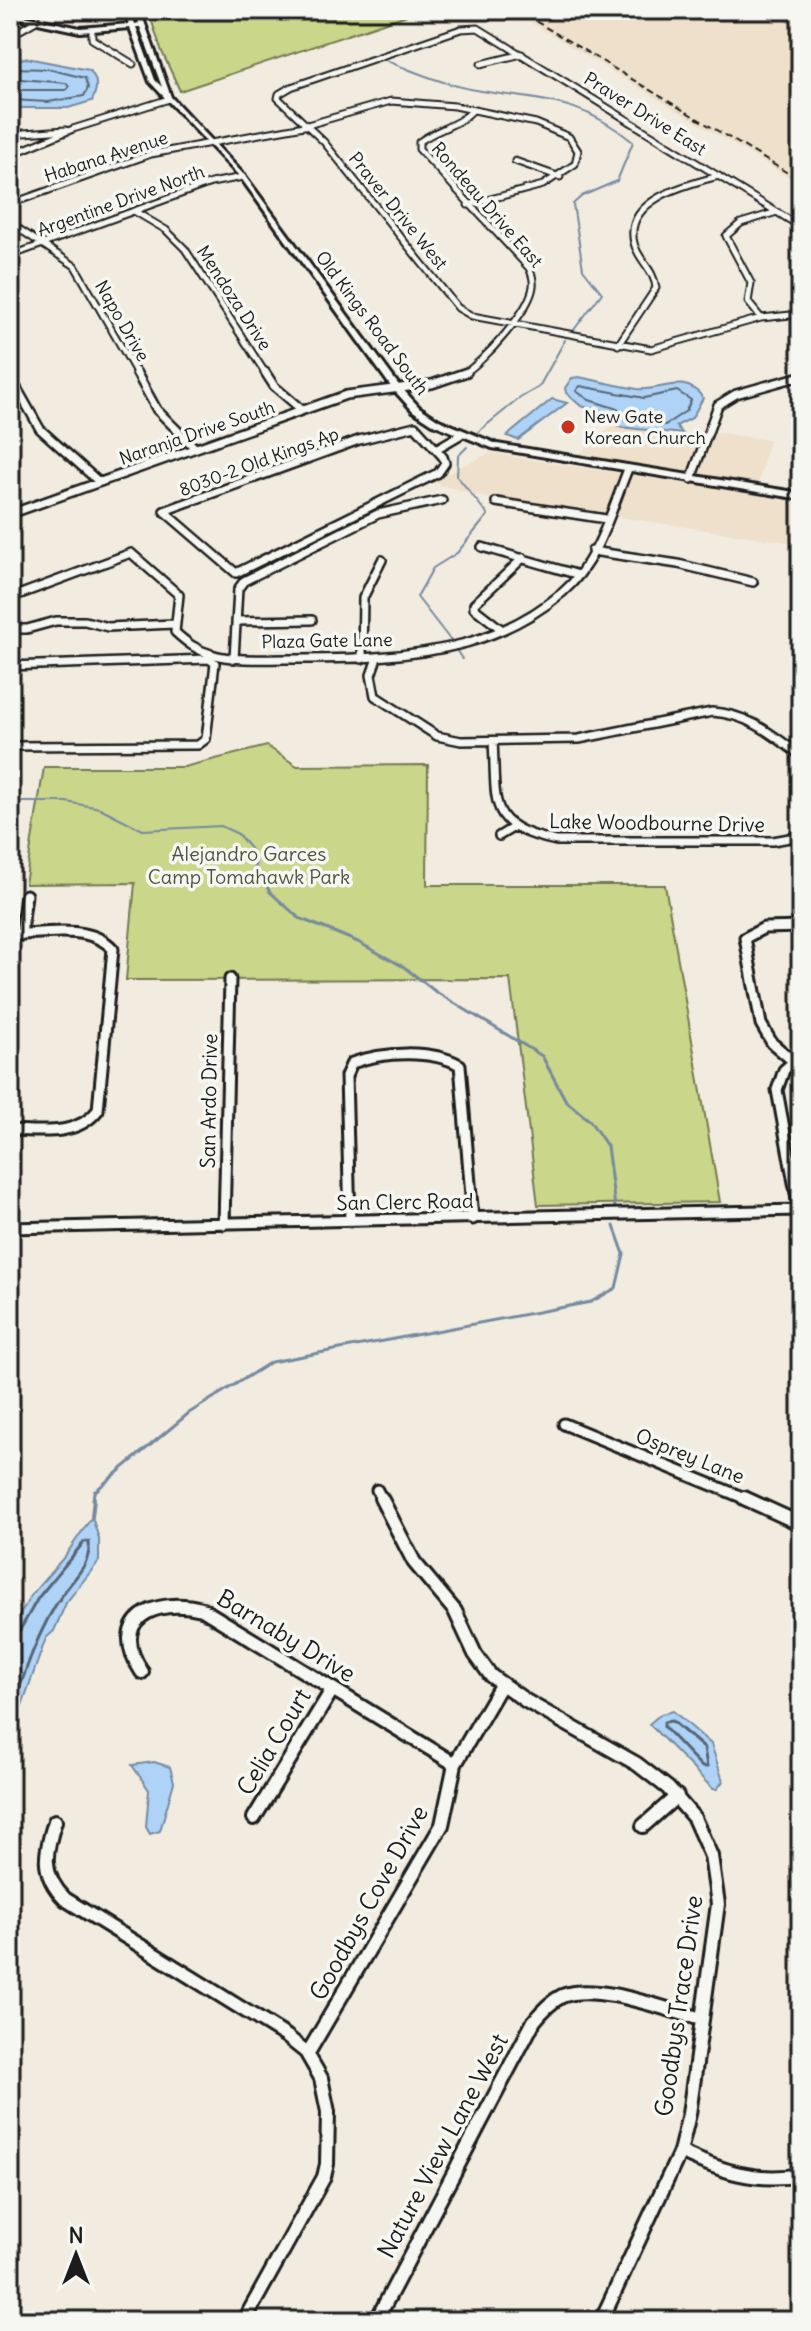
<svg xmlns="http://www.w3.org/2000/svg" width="811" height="2331" font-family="Delius,sans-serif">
<rect width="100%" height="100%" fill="#f2ece0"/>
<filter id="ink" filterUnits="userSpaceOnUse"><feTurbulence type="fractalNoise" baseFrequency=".0125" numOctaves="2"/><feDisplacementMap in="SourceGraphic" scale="16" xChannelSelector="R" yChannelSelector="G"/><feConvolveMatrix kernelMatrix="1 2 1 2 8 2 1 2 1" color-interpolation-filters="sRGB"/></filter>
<g filter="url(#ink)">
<path fill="#eee0ca" d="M510,10H702L720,19L757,10H801V185Z
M614,423L619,427L711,441L713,432L769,440L758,484L577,456Z
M490,453L801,502V544L489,498L430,482Z"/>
<path fill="#cad689" stroke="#737952" stroke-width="2" d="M148,10H422L180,91L162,52Z
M267,746L297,766L428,765L427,885H665L720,1202L538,1205L510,979L126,980L135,883L25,884L44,767H184Z"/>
<path fill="#afd3f7" stroke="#748a9f" stroke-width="2" d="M27,58L89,70C99,80 97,89 92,101L68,108H10V60Z
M579,377C598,381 618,386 637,389C661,392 685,372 703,398L692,418L676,426L683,434L619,427L614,423L619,418L616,415L581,406L566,393L565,388L572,378Z
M552,399L567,403L518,440L507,436Z
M92,1517L99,1539V1561L66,1603L54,1631L46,1638L10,1739V1631L32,1594L65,1556Z
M673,1711L711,1744L723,1781L717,1789H713L649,1724L661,1714Z
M154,1762L170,1767L174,1782L160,1831L150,1834L146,1827L149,1790L132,1765Z"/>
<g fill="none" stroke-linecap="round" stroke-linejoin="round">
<path stroke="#576574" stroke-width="2" d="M10,68L48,69L85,78L88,88L84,96L48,102L10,100
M10,78L66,83L69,87L66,90H10
M580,386L644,398L677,391L691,400L686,411L665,425L629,420L618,409L589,400L576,391Z"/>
<path stroke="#576574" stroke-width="3" d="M10,1634L20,1630L38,1598L84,1542H89C91,1563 77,1575 65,1591C38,1628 23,1676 10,1719
M672,1721L704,1748L707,1767H702L664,1727V1722Z"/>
<path stroke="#748a9f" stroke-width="2" d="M387,61C415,72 441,83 470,89C538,102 576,95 633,142L617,181L582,196L573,204L583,269L602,293L573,331
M478,432L520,398L539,387L565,340
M451,641L417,597L433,568L457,553L488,515L457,476L458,456L467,447
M455,648L462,659
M10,802H66L100,808L143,830L221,826L238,834L255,855V862"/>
<path stroke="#748a9f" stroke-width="3" d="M255,860V867L270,892L299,918L358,942L404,967L436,992L542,1056L566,1101L590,1121L607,1146L615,1207
M93,1500L94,1492L189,1413L271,1362L591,1302L616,1288L624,1254L614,1226"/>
<path stroke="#748a9f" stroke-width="4" d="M92,1517L94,1498"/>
<defs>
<path id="minor-far3" d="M92,30V39L133,64
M10,36L36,21
M481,64L522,54
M10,134L66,130
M10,155L73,129L169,99
M515,161L560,177
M10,204L151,154L304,126L391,101L455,106L536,123L569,137L578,151L575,164L543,185L468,205
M134,211L166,230L185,249L266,374
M10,223L75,266L137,374
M801,227L478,28L461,29L291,87L279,94L278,98L324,142L458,308L472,316L651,349L761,318L801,314
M10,256L211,183L243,177
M761,318L748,302L751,283L726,236L741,223L777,212
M618,345L656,288C654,269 638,260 634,243C623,199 689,184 719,176
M463,374C483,363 531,309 533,286C534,279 532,274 529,268L419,149V142C436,129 458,126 473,110"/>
<path id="minor-far2" d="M136,372L157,410L195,448
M265,372L274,386L302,410
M10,376L40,429L99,482
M415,426L443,457L445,463L438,473L236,573L164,511L359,440Z
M436,449L460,435
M691,479L718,405L736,394L801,376
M496,502L606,519
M10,514L346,395L432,384L467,372
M482,547L579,575
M592,551L678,564L753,582
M10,598L131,553L179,595L175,632C186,642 196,650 211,654C234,661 260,659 284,659C345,659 407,659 466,643C501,633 535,616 563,592C598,562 611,511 628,469
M236,621L312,620
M10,629H27L56,621H85L108,627L174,624
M501,629L474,608V604L523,558
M377,658L371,675L375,696L437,736L461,741L579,739L712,712C749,714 773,735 801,756
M234,659L238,589L244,581L378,514L442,500
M362,659L363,598L382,560
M10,666L209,659L215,663L206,739L198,745L10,746
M493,741C497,804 485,825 556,841H773L801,836
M499,836L514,827"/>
<path id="minor-far1" d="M10,935C41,934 89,923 113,949L98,1110C77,1137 41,1131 10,1130
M21,935L26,895
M793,1061L772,1043L761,1024L745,938L764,928L801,927
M799,1210L777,1090L784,1070L801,1055
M350,1221L346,1076L352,1063C382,1052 431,1049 460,1065L473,1219
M224,1224L230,979
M10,1228L801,1210
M564,1424L749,1500
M377,1490L382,1500"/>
<path id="minor" d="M381,1498L414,1562L455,1611L475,1654L491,1676L526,1701L637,1764L668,1788L694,1818L711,1856L718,1904L689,2114L680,2152L601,2321
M744,1498L801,1524
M142,1672C107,1619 155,1597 202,1609L455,1764
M254,1818L332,1690
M55,1821C45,1852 40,1874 65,1899L286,2036L306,2052L321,2078L328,2112L327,2164L324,2177L244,2321
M643,1826L677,1796
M308,2053L442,1825L455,1764L501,1685
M680,2152C721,2171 755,2183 801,2175
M376,2321L534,2021C542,2011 550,2002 562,1996C596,1982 666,2010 702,2019"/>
<path id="tertiary" d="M124,10H130L135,24L139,23L134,10H140L171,97L245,176L398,384L419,407L439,420L497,444L801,493V499L492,448L433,424L413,411L392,388L241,178L150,82L130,28L80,32L10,17V13L80,28L129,24ZM136,27H140L162,87L155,80Z"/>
</defs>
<use href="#minor-far3" stroke="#1c1c1c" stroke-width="9"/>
<use href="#minor-far2" stroke="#1c1c1c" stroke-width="12"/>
<use href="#minor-far1" stroke="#1c1c1c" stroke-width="15"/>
<use href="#minor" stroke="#1c1c1c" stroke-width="18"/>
<use href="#tertiary" stroke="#1c1c1c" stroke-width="6"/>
<use href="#minor-far3" stroke="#f6f6f2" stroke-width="5"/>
<use href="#minor-far2" stroke="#f6f6f2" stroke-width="7"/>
<use href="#minor-far1" stroke="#f6f6f2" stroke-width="9"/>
<use href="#minor" stroke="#f6f6f2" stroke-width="12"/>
<use href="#tertiary" fill="#f6f6f2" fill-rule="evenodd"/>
<path stroke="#1c1c1c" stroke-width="2" stroke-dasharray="7 4" stroke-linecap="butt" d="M517,10L801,181"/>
</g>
</g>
<circle fill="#c8321e" stroke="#f6f6f2" stroke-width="3" cx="568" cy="427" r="8"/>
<g text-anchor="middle" stroke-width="7" stroke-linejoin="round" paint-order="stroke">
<g font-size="18" fill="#1c1c1c" stroke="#f6f6f2">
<text transform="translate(645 114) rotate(32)" y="6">Praver Drive East</text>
<text transform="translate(106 157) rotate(-18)" y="6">Habana Avenue</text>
<text transform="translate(121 201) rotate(-20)" y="6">Argentine Drive North</text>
<text transform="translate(487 205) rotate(49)" y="6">Rondeau Drive East</text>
<text transform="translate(398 211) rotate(51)" y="6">Praver Drive West</text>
<text transform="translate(234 298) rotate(57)" y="6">Mendoza Drive</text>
<text transform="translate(122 321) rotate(60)" y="6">Napo Drive</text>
<text transform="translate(372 323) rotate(53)" y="6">Old Kings Road South</text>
<text transform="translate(197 433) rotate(-19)" y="6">Naranja Drive South</text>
<text transform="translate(259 462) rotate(-20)" y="6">8030-2 Old Kings Ap</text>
<text transform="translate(327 641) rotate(-1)" y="6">Plaza Gate Lane</text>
</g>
<g font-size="18" fill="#1c1c1c" stroke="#f6f6f2" text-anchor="start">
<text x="584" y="423">New Gate<tspan x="584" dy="21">Korean Church</tspan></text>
</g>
<g font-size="20" fill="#1c1c1c" stroke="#f6f6f2">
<text transform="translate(657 823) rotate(1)" y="7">Lake Woodbourne Drive</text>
<text transform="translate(209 1101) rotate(-89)" y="7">San Ardo Drive</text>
<text transform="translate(405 1202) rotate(-1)" y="7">San Clerc Road</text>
<text transform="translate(690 1456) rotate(22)" y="7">Osprey Lane</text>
</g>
<g font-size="20" fill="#50543d" stroke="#f6f6f2">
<text x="249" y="861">Alejandro Garces<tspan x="249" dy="23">Camp Tomahawk Park</tspan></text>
</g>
<g font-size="24" fill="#1c1c1c" stroke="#f6f6f2">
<text transform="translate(286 1636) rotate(31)" y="8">Barnaby Drive</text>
<text transform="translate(274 1742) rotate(-59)" y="8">Celia Court</text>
<text transform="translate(369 1903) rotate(-61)" y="8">Goodbys Cove Drive</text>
<text transform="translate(679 2006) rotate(-82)" y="8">Goodbys Trace Drive</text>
<text transform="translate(443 2146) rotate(-62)" y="8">Nature View Lane West</text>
</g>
</g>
<rect width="811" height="2331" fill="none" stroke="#f6f6f2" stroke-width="40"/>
<rect x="20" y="20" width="771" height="2291" fill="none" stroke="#1c1c1c" stroke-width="3" filter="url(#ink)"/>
<g transform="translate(76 2255)" stroke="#f6f6f2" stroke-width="6" paint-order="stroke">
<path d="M0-6L14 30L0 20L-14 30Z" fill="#1c1c1c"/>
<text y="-12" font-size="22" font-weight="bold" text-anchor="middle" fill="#1c1c1c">N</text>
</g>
</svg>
